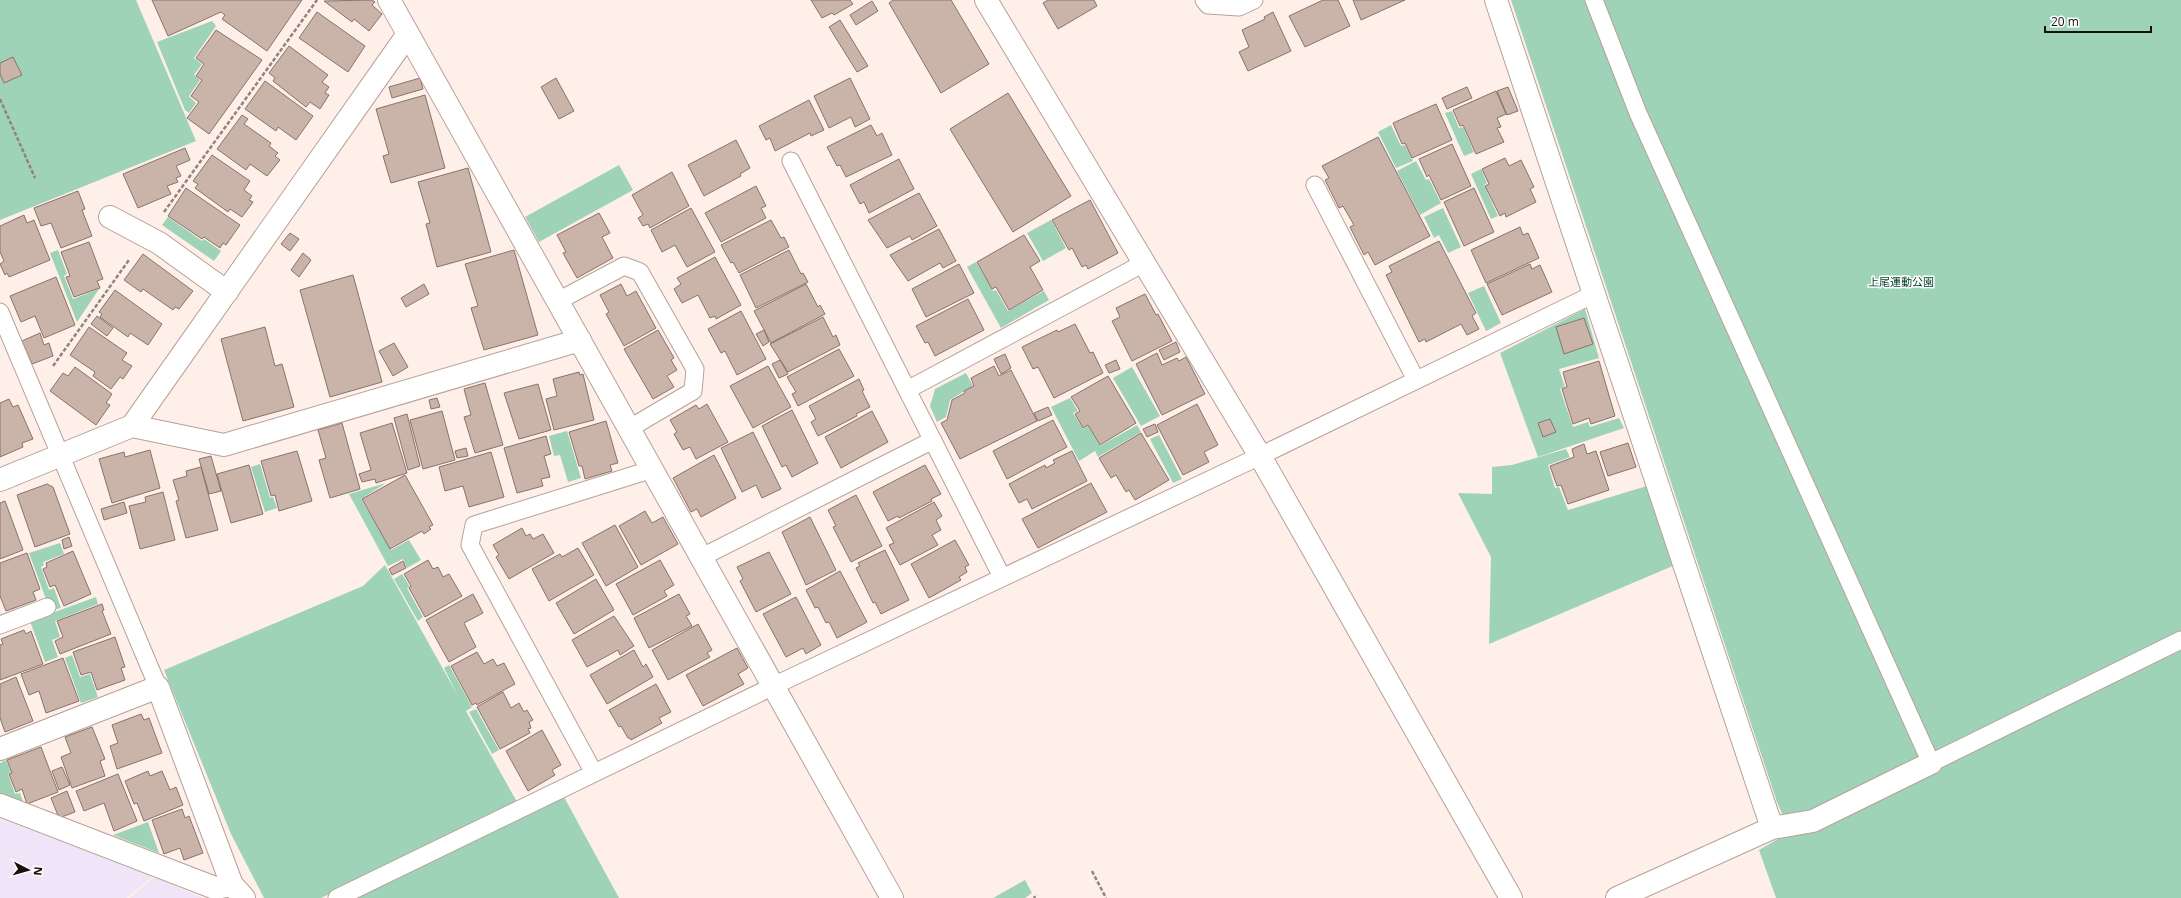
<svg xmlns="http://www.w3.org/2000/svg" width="2181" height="898" font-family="'Open Sans','Noto Sans JP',sans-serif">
<rect width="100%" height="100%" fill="#feefe9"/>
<path fill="#efe4f8" d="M0,812L152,877L126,898H0Z
M155,877L202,898H130Z"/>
<path fill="#9ed3b8" d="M0,0H136L196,141L0,220Z
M1511,0H2181V898H1776L1759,850L1790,832L1777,802Z
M212,21L216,26L194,58L202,64L194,75L200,80L189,96L196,103L189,113L185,110L157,42Z
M1452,111L1459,128L1463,127L1474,152L1464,156L1445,113Z
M1391,125L1401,146L1405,145L1413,161L1396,168L1378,132Z
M1416,161L1426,180L1429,179L1441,203L1420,215L1397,171Z
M619,165L633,190L539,242L525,217Z
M1481,169L1487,183L1484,185L1498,216L1491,219L1471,174Z
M1443,208L1461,247L1448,253L1439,235L1434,238L1424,217Z
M168,217L202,241L204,239L221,251L214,261L162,225Z
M1051,220L1066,248L1043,261L1027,233Z
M58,250L67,274L64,276L73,299L99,289L77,322L50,253Z
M976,262L993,291L996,290L1008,311L1044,291L1049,300L1001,328L967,267Z
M1484,286L1501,323L1486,331L1468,293Z
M1585,309L1599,358L1559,369L1565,387L1560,389L1573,427L1588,422L1590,427L1619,418L1624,428L1538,457L1500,353Z
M1132,367L1160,416L1141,426L1113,378Z
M966,373L973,386L950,400L946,417L937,422L930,406L935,389Z
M1070,398L1078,411L1073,413L1083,429L1088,426L1100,446L1137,425L1141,432L1098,457L1095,451L1079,461L1051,407Z
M567,431L581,478L568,482L560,455L554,456L549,436Z
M1159,435L1182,479L1173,483L1150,439Z
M1566,449L1570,457L1548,465L1555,488L1559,487L1568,510L1650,485L1675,565L1489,644L1491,557L1458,493L1492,494V467L1512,465Z
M260,464L270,498L273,497L277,508L265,512L251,467Z
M386,483L361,499L391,550L409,540L421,560L407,568L403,559L388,566L349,494Z
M60,543L64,554L43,562L44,565L41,567L49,590L54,588L61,608L53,610L47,602L29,553Z
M385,565L458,696L444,668L449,665L472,707L466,711L517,802L495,817L321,898H264L231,834L164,670L363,586Z
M402,574L410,587L407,588L423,617L418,621L394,579Z
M96,597L98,604L55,621L60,637L52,640L58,657L45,662L30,621Z
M72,655L80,677L90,674L98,697L81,703L65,658Z
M476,709L499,750L492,754L469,712Z
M6,760L11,772L8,774L15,794L20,793L24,804L0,793V763Z
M564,797L619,898H349Z
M148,822L159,853L113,835Z
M1025,880L1032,893L1025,898H993Z"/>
<path fill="#cab3a9" stroke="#88736a" d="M152,0H302L267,51L222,19L225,15L221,12L168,36Z
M372,0L375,2L372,5L382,14L369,31L354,19L352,22L324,1Z
M811,0H850L853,4L834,15L832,13L822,18Z
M893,0H951L989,64L941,93L889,3Z
M1048,0H1094L1097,6L1058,29L1043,3Z
M1323,0H1338L1350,26L1305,47L1289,16Z
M1353,0H1405L1361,20Z
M872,1L878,11L856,25L850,15Z
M317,12L365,46L348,72L299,38Z
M1273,12L1291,51L1248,71L1239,52L1249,47L1242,30L1265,19L1264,17Z
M840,20L868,66L857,72L829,27Z
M216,30L262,60L209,134L187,118L199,102L191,96L202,80L196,76L204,64L196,58Z
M289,46L328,75L322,82L329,87L325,93L329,95L320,109L310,102L306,107L273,81L275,78L269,73Z
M13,57L22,75L4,83L0,74V63Z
M420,78L423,89L392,98L389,87Z
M556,78L574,111L559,119L541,87Z
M850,78L870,119L855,127L851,117L829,128L814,96Z
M265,81L313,116L296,140L278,127L276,131L245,109Z
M1467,87L1472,98L1447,109L1442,98Z
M1508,87L1518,111L1507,115L1497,91Z
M1496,91L1506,114L1497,118L1501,127L1497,128L1504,142L1476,154L1463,125L1460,126L1453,110Z
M1008,93L1071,196L1013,232L950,129Z
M425,95L445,168L391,183L383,156L389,154L376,109Z
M809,100L824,130L811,136L810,133L775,151L770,138L766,140L759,126Z
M1436,104L1452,140L1412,158L1405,143L1402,144L1393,123Z
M242,115L248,119L244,124L271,143L269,146L278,153L275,156L280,160L267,176L250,164L246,170L217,149Z
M871,125L877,136L882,133L892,155L846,177L840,165L837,166L827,147Z
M1378,137L1430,236L1375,265L1368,252L1364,255L1350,227L1354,225L1343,206L1339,208L1325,180L1329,178L1322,166Z
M736,140L750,168L740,174L741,176L704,196L688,165Z
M1452,144L1471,186L1441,200L1429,175L1427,177L1419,159Z
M185,148L190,160L176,166L181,176L176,178L178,182L167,186L171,194L138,208L123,174Z
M212,155L250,181L244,190L252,196L249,200L253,202L242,217L230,209L228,212L195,188L198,184L193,181Z
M1505,158L1509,166L1521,160L1534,187L1530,189L1536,202L1506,217L1505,213L1500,216L1485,186L1489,184L1482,169Z
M899,159L914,189L869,213L864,202L860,204L850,185Z
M468,168L491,252L437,267L426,224L430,223L418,182Z
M672,172L689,206L650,228L648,224L643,226L638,218L643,215L632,195Z
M756,186L766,206L761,208L766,218L721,242L705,213Z
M186,188L240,225L226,245L223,243L220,248L204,237L202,239L168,216Z
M1474,188L1494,232L1464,246L1444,202Z
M78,191L85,209L82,210L92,236L61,248L51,223L41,226L34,208Z
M919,193L937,226L912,240L910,236L887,248L868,220Z
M1090,200L1118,253L1088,269L1086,265L1082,267L1072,248L1069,250L1052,220Z
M691,208L715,252L687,267L675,245L662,252L651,230Z
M599,213L610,233L602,237L613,258L577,278L563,253L566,252L557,235Z
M24,215L27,223L34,220L50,260L9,277L7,273L5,275L0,264L4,261L0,252V226Z
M771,220L781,238L784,237L789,247L739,273L733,262L731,263L721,245Z
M1520,227L1523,235L1528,233L1539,258L1486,283L1471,250Z
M939,229L956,261L943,268L940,263L908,281L890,255Z
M290,233L299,239L290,251L281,244Z
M1024,235L1040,261L1030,267L1043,290L1009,310L996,287L992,289L977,262Z
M1439,241L1476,313L1472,316L1479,329L1467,335L1461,324L1426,342L1425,339L1419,342L1386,275L1392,272L1389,266Z
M89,242L103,279L97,281L100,288L74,297L66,277L70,276L61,252Z
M514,250L538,335L484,350L471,308L478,306L465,264Z
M789,250L801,274L803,273L808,282L756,308L740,275Z
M303,253L311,260L299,277L291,270Z
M143,254L193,291L179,309L175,307L173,310L143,289L141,292L124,280Z
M715,257L741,305L716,319L715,316L710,318L698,295L682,303L674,289L681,284L677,278Z
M959,264L974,293L926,317L912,289Z
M1530,264L1532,269L1540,265L1552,292L1502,315L1487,284Z
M353,275L382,382L330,397L300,290Z
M56,277L75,325L44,338L35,316L21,322L10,296Z
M424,284L429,294L406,307L401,298Z
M621,284L627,296L636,291L656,328L624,346L606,314L609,312L600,295Z
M806,284L818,307L820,305L825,314L771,343L754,311Z
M115,290L162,324L148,345L130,333L128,337L100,317L102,314L99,312Z
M1145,294L1156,315L1158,314L1172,341L1132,361L1112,321L1120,317L1116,308Z
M968,299L984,330L935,356L928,342L925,343L916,326Z
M741,311L766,359L737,375L725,351L721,353L708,329Z
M97,316L113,328L107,336L91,324Z
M823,317L833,337L836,335L840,345L788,372L770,344Z
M1584,318L1593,344L1564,354L1556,327Z
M1075,324L1090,353L1093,352L1103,373L1054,398L1038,367L1033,369L1022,347L1057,330L1058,332Z
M89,327L127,353L122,360L132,366L123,379L120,377L111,389L93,376L95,372L70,355Z
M265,327L275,366L282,364L294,407L243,421L221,339Z
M658,330L674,358L671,360L677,370L667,376L674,387L653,399L624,349Z
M764,330L769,342L763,346L756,334Z
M40,333L44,345L49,343L53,356L32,364L22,341Z
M1176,342L1180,352L1164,360L1159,350Z
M394,343L408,367L393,376L379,351Z
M839,349L854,376L798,406L792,394L796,392L787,377Z
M1157,353L1162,365L1177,358L1179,361L1186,357L1205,394L1162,415L1136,364Z
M1005,354L1011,368L1001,374L994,359Z
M780,360L788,374L779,378L772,364Z
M1116,360L1120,369L1109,373L1105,365Z
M1599,361L1615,416L1591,424L1589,418L1573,424L1562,389L1567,387L1563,372Z
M768,366L791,407L753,428L730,386Z
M994,366L999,376L1011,370L1037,421L960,459L941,423L947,420L952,400L965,393L964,391L974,386L971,378Z
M75,367L112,394L106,403L110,405L96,425L50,391L63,373L68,376Z
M579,372L580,375L583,374L594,420L554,430L546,399L557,396L553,379Z
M1108,376L1136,423L1100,445L1088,425L1083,428L1075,414L1080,411L1071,397Z
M859,379L864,390L862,391L870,407L856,414L857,416L818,436L811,422L816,419L809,406Z
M485,383L503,445L475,453L464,417L471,415L464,389Z
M538,384L551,430L519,439L504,393Z
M437,398L440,407L431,409L429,400Z
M9,399L13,407L18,405L33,439L22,443L23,447L0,457V403Z
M707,404L728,442L696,459L690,447L683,450L674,434L677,432L670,420L696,405L699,409Z
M1197,404L1218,445L1204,452L1209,462L1183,475L1157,425Z
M1048,407L1052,415L1038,421L1034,413Z
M792,410L818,463L792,477L786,465L782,467L762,426Z
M442,411L455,460L423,469L410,420Z
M872,411L888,442L841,468L825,437Z
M407,414L420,466L408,470L394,418Z
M1550,419L1556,432L1543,437L1538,423Z
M1053,420L1067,447L1007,479L993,451Z
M606,421L618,463L610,465L612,471L585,479L582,466H579L569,432Z
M342,423L360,489L330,498L319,460L326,458L318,430Z
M392,423L407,473L376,483L375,479L362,482L359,474L371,470L360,433Z
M1155,424L1158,432L1147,437L1143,429Z
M753,432L781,489L762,498L756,485L742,492L721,448Z
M1141,433L1169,480L1135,500L1129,490L1126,492L1116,475L1111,478L1099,458Z
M546,436L551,454L544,456L550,477L541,479L543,486L517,493L504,448Z
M1628,443L1636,467L1608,476L1600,452Z
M1584,444L1587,454L1596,451L1609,490L1568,504L1561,485L1557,486L1550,466L1574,457L1572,449Z
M466,448L468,456L457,458L455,451Z
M150,450L160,488L112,503L99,459L124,452L125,457Z
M297,451L312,501L279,511L275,495L271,496L261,461Z
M1072,451L1087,481L1032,509L1027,499L1019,503L1009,484L1045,465L1046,468L1055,463L1053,460Z
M491,452L504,497L469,507L463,486L445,491L439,467Z
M714,455L736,498L701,517L697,509L691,512L673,478Z
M211,456L221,491L209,494L199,459Z
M249,465L263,514L231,523L217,474Z
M925,465L941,494L931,499L932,501L899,518L898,516L888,521L873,492Z
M201,467L218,530L186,538L176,501L179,500L173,480L187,476L186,471Z
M405,475L433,525L429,527L431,529L424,534L422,531L390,549L362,499Z
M1091,483L1107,512L1038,548L1022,519Z
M47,484L53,487L70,534L35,547L17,495Z
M163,492L175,540L140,549L129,506L146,502L145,497Z
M856,495L882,546L851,562L833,527L836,526L828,510Z
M5,501L23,550L0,559V503Z
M124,502L127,513L104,520L101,509Z
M934,502L942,516L936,520L941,530L932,535L938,545L900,565L889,545L894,543L886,528Z
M645,511L652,523L663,517L678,544L641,565L619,526Z
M810,517L836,570L806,585L782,532Z
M615,525L638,567L606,586L582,543Z
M522,528L526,536L530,534L533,539L543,534L554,553L509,579L496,557L499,555L493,545Z
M69,537L72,546L64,549L62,540Z
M955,540L969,565L965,567L967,572L959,577L961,580L929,598L911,564Z
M578,548L594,575L549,601L532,569L560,554L562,557Z
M885,550L909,600L881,614L875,602L873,603L856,568L860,566L858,563Z
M73,551L91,594L64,606L55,585L50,587L43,569L47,567L46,563Z
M769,552L791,594L756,612L740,581L743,579L737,567Z
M27,553L40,589L33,592L36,600L6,611L0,596V563Z
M428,560L433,569L438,567L443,577L449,574L462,596L425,617L409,588L411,586L404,574Z
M660,560L674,585L664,591L667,596L633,615L616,584Z
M403,561L406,568L392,575L389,569Z
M840,571L867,622L837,638L829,622L826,623L818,607L815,608L806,590Z
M596,579L614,610L574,634L556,603Z
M473,594L483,613L464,623L476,647L449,662L426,620Z
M679,594L690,614L686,616L692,626L649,648L634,618Z
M796,597L821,645L806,654L803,648L786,657L763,614Z
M102,604L104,610L102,611L111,634L60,654L55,641L63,637L57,621Z
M614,616L634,646L620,655L618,650L587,667L572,640Z
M698,624L712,650L707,653L710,657L668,680L652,650Z
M24,630L26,634L31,631L43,664L0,680V645L3,644L1,639Z
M115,637L125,667L121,668L125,680L97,690L91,672L81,675L73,652Z
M737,648L748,668L738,674L744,684L703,706L686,675Z
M634,650L643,667L646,664L653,677L607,704L590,675Z
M477,652L484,664L493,659L497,666L504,663L515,684L477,705L476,703L472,705L451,666Z
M63,658L79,701L46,713L39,691L29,695L21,674Z
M16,677L33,721L5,732L0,718V684Z
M656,684L671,712L659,718L662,723L631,740L630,738H628L621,726L619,727L609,710Z
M503,692L511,708L519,703L524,712L527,710L533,720L529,722L531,728L528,729L530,733L500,749L477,707Z
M141,714L144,720L149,718L162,753L117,769L110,746L118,743L112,725Z
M92,727L105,759L100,761L105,776L72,788L61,757L71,753L65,737Z
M542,730L561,765L552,770L555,775L528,791L506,751Z
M41,747L58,792L27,804L22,789L16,792L9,774L12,773L7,760Z
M62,767L70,785L59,790L52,771Z
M148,771L150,776L162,771L170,790L176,787L183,805L144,821L137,803L134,804L125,781Z
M118,774L137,821L114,831L104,803L84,811L76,791Z
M67,791L75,812L59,818L51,798Z
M182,809L185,818L189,816L203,853L184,860L180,848L164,854L152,820Z"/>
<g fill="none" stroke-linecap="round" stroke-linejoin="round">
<defs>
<path id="service" d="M1204,0L1208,5L1239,7L1254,0
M1594,0L1638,113L1931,763L2181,640
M791,161L1002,577
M1315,185L1416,380
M558,301L624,266L640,272L695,369L693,391L630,428
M0,312L158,687
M907,390L1144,263
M702,557L933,440
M0,625L47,607
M594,773L470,545L474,525L653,469
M337,898L786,680L1260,456L1594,294"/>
<path id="minor" d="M389,0L892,898
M986,0L1260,456L1511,898
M1496,0L1772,828
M110,217L159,243L227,292
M132,426L224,445L580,340
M0,480L132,426L408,34
M0,749L158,687L232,885L244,898
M0,805L215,888L232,885
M1617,898L1772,828L1813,821L1931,763"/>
</defs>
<use href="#service" stroke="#b7a197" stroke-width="19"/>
<use href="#minor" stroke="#b7a197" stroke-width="24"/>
<path stroke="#8f847f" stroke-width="2.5" stroke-dasharray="4 2" stroke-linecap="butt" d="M0,99L35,178
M164,212L317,0
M53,366L129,260
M1092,871L1106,898
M1034,896L1035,898"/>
<use href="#service" stroke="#fff" stroke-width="17"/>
<use href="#minor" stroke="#fff" stroke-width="22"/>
</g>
<g text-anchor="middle" stroke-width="3" stroke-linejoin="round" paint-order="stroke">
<g font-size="11" fill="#003d26" stroke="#fff">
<text x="1901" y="286">上尾運動公園</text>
</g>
</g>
<g transform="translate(28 870) rotate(96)" stroke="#ffffff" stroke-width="3" paint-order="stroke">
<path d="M0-3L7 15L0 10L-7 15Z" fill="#18100d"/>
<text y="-6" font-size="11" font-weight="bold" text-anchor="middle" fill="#18100d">N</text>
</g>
<path d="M2045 26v6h106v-6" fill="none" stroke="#18100d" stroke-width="2"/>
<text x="2051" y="26" font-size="12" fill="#18100d" stroke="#ffffff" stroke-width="3" paint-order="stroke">20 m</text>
</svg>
